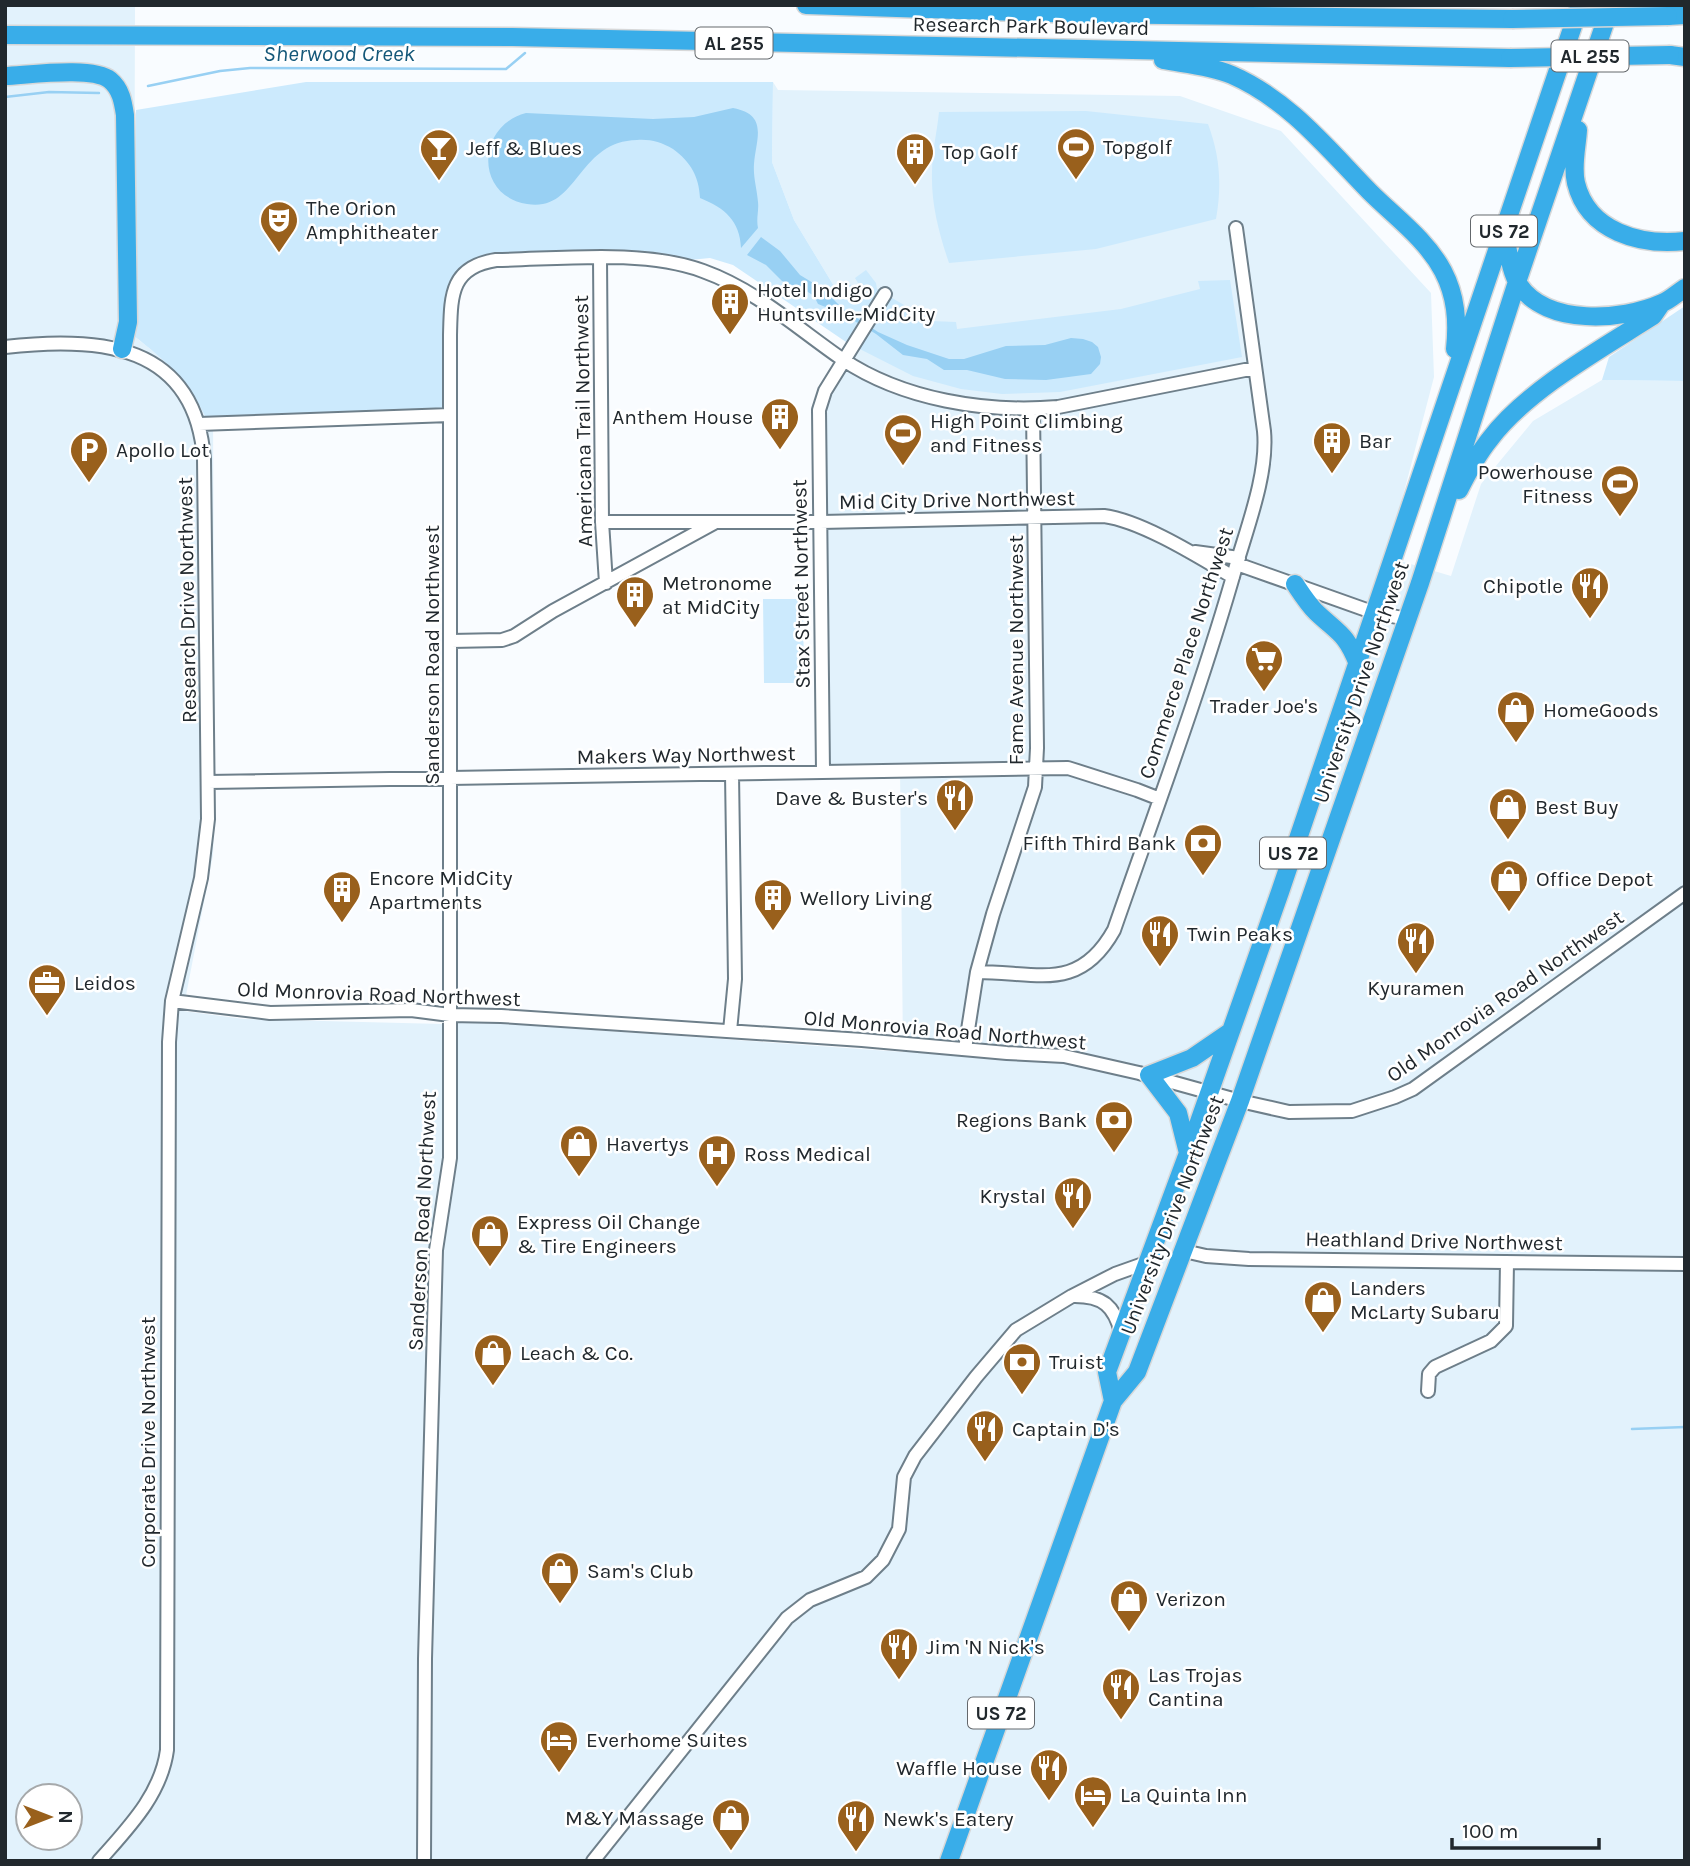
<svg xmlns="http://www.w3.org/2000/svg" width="1690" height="1866" font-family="Karla,sans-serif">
<rect width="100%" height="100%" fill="#f9fcff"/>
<path fill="#e2f2fc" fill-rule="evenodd" d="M5,5H135L134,336L174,368L198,401L206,418L213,419L215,792L213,855L183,1011L244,1019L442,1024L457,1020L903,1052L900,767H827L825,404L842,370L888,296L859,283L852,288L837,291L794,220L772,162L773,82L778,90L1180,96L1281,131L1431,293L1434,377L1387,557L1451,576L1481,484L1533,421L1602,380L1685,381V1861H5ZM28,1796H70V1838H28Z"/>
<path fill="#cceafd" d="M306,82H773L772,162L794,220L837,291L849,283L853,288L858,283L855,278L866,270L876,283L877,289L931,321L956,322L957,329L1121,309L1200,289L1198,281L1230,280L1242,357L1060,392L1002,394L961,389L913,376L846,342L733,265L710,258L669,262L496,260L456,283L450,415L206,418C188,380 166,361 134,336L136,110Z
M1086,111L1208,124C1220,156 1222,185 1216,219L1096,249L949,263C939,233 931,204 932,172C932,152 937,132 939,112Z
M1685,306V381L1602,380L1609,357Z
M763,599H803L804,683H764Z"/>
<path fill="#98d0f3" d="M733,108C769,115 756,138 754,164C753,177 757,189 758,202C759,211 756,219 758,228L741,248C740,221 725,208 700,198C699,177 691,162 673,149C661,142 650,139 637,140C577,141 578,213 527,204C475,196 476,126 526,113L653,119L694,117Z
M761,237L780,251L800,275L823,289L842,308L878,332L907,345L949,359H964L1006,346L1045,345L1071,338L1083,339L1092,342L1098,347L1101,357L1100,364L1091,374L1046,380L1005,379L967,370H944L927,359L903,355L876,334L843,314L818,304L814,296L805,290L782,281L766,265L747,255Z"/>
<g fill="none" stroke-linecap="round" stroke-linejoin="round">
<path stroke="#98d0f3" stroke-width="2.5" d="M148,86L220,71L250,68L506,69L525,53
M5,97L49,92L99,93
M1632,1429L1685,1427"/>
<defs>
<path id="minor" d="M600,258L602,522L606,583
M5,347C99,336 195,343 204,459L208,819L201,878L172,1001L169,1042L167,1750C161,1795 128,1828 99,1861
M199,424L450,415
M602,522H821L1104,516C1142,521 1199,557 1233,577
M1195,552L1239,558
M1237,564L1375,613L1408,619
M451,641L502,640L514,636L553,611L714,523
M823,771L819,410L825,391L885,294
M208,782L1068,768L1137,790L1160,799
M977,972C1037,972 1079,993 1114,930C1156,809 1201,689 1236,566C1248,525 1268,473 1264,431L1236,228
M172,1001L270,1013L411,1010L450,1015L501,1016L862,1040L1007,1053L1064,1056L1139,1073L1240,1101L1289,1112L1352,1111L1395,1097L1413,1089L1685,893
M730,1031L735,979L732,774
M965,1049L977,972L993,914L1035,787L1037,748L1033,409
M1184,1251L1206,1256L1249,1259L1685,1264
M1075,1296C1103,1296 1114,1306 1121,1332
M1428,1391L1429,1374L1435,1367L1491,1341L1506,1326L1507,1262
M424,1861L425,1659L436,1250L450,1158V335C451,296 450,267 496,260C560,259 643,249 703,271C756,290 797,328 842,359C903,400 986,413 1058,407L1255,368
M593,1861L787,1618L810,1600L866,1577L883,1560L899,1529L904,1477L915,1456L976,1377L1016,1330L1072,1296L1115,1274L1146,1263"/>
<path id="highway" d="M806,5L1078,14L1512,19
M1668,16L1685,15
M5,35L512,37L1510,58
M1670,55L1685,57
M1163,60C1185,64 1211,66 1232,75C1289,100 1327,148 1370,192C1395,217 1426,239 1443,271C1456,296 1458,321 1455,349
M5,76C29,75 93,66 110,80C121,89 123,102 125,115L128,322L122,349
M1578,130C1577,147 1572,166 1576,183C1588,232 1641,246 1685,241
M1504,232C1508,248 1510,271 1519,285C1547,326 1622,321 1662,303C1670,300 1677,293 1685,288
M1459,490C1468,472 1477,455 1490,439C1527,390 1601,349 1653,316L1662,303
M1295,584C1301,593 1308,604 1316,612C1338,633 1346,633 1358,664
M1188,1153L1178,1113L1149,1075L1192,1058L1230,1032
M1113,1401L1107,1372L1188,1153L1280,892L1580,5
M949,1861L1113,1401L1137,1372L1240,1101L1420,583L1517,282L1611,5"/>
</defs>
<use href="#minor" stroke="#6e7f8a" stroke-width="16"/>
<use href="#highway" stroke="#d7d8d9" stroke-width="21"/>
<use href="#minor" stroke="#fff" stroke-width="12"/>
<use href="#highway" stroke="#39ade9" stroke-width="18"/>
<defs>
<path id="highway-bridge" d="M1512,19L1668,16
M1510,58L1670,55"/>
</defs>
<use href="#highway-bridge" stroke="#d7d8d9" stroke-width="21" stroke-linecap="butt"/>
<use href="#highway-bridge" stroke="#39ade9" stroke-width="18"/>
</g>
<defs>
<symbol id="stadium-pin" viewBox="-11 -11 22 30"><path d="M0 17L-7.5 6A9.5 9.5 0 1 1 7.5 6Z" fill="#99601c" stroke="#fff"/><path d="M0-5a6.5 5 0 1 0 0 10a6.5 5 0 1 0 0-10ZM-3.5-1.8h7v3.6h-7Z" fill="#fff"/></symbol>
<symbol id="bar-pin" viewBox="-11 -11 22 30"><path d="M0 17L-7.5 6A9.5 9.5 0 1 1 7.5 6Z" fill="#99601c" stroke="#fff"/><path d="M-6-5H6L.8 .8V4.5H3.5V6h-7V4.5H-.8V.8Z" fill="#fff"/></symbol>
<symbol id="building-pin" viewBox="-11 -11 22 30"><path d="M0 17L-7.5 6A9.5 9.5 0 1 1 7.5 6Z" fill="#99601c" stroke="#fff"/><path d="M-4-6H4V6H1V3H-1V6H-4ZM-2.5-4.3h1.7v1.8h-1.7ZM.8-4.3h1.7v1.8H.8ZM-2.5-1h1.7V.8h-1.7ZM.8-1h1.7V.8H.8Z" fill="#fff"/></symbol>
<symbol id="theatre-pin" viewBox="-11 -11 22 30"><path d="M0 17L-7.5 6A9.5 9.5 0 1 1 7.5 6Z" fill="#99601c" stroke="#fff"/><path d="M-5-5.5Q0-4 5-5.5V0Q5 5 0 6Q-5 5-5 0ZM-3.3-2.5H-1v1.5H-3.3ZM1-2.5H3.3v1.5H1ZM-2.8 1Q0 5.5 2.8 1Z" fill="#fff"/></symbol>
<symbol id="parking-pin" viewBox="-11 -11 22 30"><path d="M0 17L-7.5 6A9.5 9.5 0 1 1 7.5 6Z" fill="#99601c" stroke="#fff"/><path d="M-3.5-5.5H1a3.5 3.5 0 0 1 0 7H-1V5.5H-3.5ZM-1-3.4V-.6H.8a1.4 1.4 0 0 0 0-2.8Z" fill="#fff"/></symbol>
<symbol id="restaurant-pin" viewBox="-11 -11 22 30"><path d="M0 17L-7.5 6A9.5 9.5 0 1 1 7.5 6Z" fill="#99601c" stroke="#fff"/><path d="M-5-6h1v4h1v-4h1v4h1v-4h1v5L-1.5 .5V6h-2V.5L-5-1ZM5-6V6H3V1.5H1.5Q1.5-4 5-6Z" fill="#fff"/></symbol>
<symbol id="supermarket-pin" viewBox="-11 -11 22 30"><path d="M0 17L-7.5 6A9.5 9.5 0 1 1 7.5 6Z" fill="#99601c" stroke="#fff"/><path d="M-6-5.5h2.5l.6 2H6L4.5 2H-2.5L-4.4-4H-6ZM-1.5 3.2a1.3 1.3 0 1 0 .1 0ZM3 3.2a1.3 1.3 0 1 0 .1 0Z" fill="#fff"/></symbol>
<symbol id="shop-pin" viewBox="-11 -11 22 30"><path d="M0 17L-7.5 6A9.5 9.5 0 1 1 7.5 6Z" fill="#99601c" stroke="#fff"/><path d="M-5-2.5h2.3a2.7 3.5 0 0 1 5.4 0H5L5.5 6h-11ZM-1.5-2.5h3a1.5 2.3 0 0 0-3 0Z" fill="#fff"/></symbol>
<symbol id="bank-pin" viewBox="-11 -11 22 30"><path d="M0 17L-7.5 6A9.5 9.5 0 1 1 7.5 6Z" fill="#99601c" stroke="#fff"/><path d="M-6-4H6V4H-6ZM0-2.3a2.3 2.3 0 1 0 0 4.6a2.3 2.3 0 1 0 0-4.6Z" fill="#fff"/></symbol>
<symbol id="office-pin" viewBox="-11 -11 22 30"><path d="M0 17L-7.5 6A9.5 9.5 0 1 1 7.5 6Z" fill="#99601c" stroke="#fff"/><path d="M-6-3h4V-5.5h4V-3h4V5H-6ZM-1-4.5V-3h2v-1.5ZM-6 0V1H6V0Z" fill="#fff"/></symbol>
<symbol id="hospital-pin" viewBox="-11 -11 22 30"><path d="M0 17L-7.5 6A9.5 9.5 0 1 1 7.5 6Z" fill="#99601c" stroke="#fff"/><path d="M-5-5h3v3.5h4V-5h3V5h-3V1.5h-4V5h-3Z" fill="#fff"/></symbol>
<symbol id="hotel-pin" viewBox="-11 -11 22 30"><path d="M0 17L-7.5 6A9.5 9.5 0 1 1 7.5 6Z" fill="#99601c" stroke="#fff"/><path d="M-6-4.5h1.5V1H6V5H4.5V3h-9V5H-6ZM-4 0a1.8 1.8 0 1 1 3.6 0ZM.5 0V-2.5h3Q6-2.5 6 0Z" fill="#fff"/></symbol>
</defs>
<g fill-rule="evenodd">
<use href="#stadium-pin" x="1054" y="125" width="44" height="60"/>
<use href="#bar-pin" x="417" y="126" width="44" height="60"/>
<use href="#building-pin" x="893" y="130" width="44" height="60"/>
<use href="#theatre-pin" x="257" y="198" width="44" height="60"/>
<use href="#building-pin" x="708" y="280" width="44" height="60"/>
<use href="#building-pin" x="758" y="395" width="44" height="60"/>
<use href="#stadium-pin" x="881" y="411" width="44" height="60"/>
<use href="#building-pin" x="1310" y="419" width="44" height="60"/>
<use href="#parking-pin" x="67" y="428" width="44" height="60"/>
<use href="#stadium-pin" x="1598" y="462" width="44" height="60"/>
<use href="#restaurant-pin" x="1568" y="564" width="44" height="60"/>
<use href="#building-pin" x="613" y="573" width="44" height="60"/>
<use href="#supermarket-pin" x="1242" y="637" width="44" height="60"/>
<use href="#shop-pin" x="1494" y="688" width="44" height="60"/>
<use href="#restaurant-pin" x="933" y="776" width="44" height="60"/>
<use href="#shop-pin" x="1486" y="785" width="44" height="60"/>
<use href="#bank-pin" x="1181" y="821" width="44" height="60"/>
<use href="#shop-pin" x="1487" y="857" width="44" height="60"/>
<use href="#building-pin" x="320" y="868" width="44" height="60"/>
<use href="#building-pin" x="751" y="876" width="44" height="60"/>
<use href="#restaurant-pin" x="1138" y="912" width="44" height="60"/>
<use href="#restaurant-pin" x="1394" y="919" width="44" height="60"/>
<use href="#office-pin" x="25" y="961" width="44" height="60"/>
<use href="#bank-pin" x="1092" y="1098" width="44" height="60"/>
<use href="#shop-pin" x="557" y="1122" width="44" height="60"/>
<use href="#hospital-pin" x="695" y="1132" width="44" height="60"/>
<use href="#restaurant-pin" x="1051" y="1174" width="44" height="60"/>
<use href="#shop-pin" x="468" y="1212" width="44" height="60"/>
<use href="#shop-pin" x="1301" y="1278" width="44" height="60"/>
<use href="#shop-pin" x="471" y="1331" width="44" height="60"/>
<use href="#bank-pin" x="1000" y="1340" width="44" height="60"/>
<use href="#restaurant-pin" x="963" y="1407" width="44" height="60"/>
<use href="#shop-pin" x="538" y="1549" width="44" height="60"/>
<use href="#shop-pin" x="1107" y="1577" width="44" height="60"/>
<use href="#restaurant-pin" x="877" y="1625" width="44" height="60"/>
<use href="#restaurant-pin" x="1099" y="1665" width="44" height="60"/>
<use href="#hotel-pin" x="537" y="1718" width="44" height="60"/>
<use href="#restaurant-pin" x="1027" y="1746" width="44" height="60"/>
<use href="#hotel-pin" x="1071" y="1773" width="44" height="60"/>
<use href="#shop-pin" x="709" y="1796" width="44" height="60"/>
<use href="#restaurant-pin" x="834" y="1797" width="44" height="60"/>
</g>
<g text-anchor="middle" stroke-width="5" stroke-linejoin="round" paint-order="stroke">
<g fill="#fff" stroke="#64686c" stroke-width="2">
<rect x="695.5" y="27.5" width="77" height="31" rx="5"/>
<rect x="1551.5" y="40.5" width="77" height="31" rx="5"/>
<rect x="1471" y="215.5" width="66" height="31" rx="5"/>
<rect x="1260" y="837.5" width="66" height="31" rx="5"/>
<rect x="968" y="1697.5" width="66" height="31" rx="5"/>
</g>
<g font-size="19" font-weight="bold" fill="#21282d">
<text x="734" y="50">AL 255</text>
<text x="1590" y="63">AL 255</text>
<text x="1504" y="238">US 72</text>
<text x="1293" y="860">US 72</text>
<text x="1001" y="1720">US 72</text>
</g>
<g font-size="21" fill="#21282d" stroke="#fff">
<text transform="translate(1031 26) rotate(1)" y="7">Research Park Boulevard</text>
<text transform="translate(583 421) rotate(-91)" y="7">Americana Trail Northwest</text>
<text transform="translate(957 500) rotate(-1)" y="7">Mid City Drive Northwest</text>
<text transform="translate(801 584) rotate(-91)" y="7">Stax Street Northwest</text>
<text transform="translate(187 600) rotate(-91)" y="7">Research Drive Northwest</text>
<text transform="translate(1016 650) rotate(-90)" y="7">Fame Avenue Northwest</text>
<text transform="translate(1186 653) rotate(-72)" y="7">Commerce Place Northwest</text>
<text transform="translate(432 655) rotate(-90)" y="7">Sanderson Road Northwest</text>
<text transform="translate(1361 682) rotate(-71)" y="7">University Drive Northwest</text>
<text transform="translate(686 755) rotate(-1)" y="7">Makers Way Northwest</text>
<text transform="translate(379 994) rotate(2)" y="7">Old Monrovia Road Northwest</text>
<text transform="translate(1505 996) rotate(-35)" y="7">Old Monrovia Road Northwest</text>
<text transform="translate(945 1030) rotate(5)" y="7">Old Monrovia Road Northwest</text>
<text transform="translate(1172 1215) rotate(-69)" y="7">University Drive Northwest</text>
<text transform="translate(422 1221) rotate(-87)" y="7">Sanderson Road Northwest</text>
<text transform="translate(1434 1241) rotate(1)" y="7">Heathland Drive Northwest</text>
<text transform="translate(148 1442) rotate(-90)" y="7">Corporate Drive Northwest</text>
</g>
<g font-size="21" fill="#21282d" stroke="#fff" text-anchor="start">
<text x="1103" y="154">Topgolf</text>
<text x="466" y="155">Jeff &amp; Blues</text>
<text x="942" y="159">Top Golf</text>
<text x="306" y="215">The Orion<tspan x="306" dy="24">Amphitheater</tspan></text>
<text x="757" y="297">Hotel Indigo<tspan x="757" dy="24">Huntsville-MidCity</tspan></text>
<text x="753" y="424" text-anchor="end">Anthem House</text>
<text x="930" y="428">High Point Climbing<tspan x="930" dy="24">and Fitness</tspan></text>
<text x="1359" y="448">Bar</text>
<text x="116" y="457">Apollo Lot</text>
<text x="1593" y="479" text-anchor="end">Powerhouse<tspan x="1593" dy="24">Fitness</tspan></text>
<text x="662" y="590">Metronome<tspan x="662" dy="24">at MidCity</tspan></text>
<text x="1563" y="593" text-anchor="end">Chipotle</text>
<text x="1264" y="713" text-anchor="middle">Trader Joe's</text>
<text x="1543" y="717">HomeGoods</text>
<text x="928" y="805" text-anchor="end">Dave &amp; Buster's</text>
<text x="1535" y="814">Best Buy</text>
<text x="1176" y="850" text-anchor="end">Fifth Third Bank</text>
<text x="369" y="885">Encore MidCity<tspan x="369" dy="24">Apartments</tspan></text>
<text x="1536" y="886">Office Depot</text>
<text x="800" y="905">Wellory Living</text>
<text x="1187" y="941">Twin Peaks</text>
<text x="74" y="990">Leidos</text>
<text x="1416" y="995" text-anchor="middle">Kyuramen</text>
<text x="1087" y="1127" text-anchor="end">Regions Bank</text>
<text x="606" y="1151">Havertys</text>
<text x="744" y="1161">Ross Medical</text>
<text x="1046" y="1203" text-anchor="end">Krystal</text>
<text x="517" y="1229">Express Oil Change<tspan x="517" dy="24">&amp; Tire Engineers</tspan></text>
<text x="1350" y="1295">Landers<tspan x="1350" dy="24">McLarty Subaru</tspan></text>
<text x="520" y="1360">Leach &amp; Co.</text>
<text x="1049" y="1369">Truist</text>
<text x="1012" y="1436">Captain D's</text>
<text x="587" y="1578">Sam's Club</text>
<text x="1156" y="1606">Verizon</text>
<text x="926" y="1654">Jim 'N Nick's</text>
<text x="1148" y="1682">Las Trojas<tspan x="1148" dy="24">Cantina</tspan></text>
<text x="586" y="1747">Everhome Suites</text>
<text x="1022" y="1775" text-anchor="end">Waffle House</text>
<text x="1120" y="1802">La Quinta Inn</text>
<text x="704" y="1825" text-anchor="end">M&amp;Y Massage</text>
<text x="883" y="1826">Newk's Eatery</text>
</g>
<g font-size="23" font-style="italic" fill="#155879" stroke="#fff">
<text x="339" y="61">Sherwood Creek</text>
</g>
</g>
<rect width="1690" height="1866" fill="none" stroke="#21282d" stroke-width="14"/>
<g transform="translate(49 1817) rotate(90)"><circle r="33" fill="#ffffff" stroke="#a6a9ab" stroke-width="2"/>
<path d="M0-5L12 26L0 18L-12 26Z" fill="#99601c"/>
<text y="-10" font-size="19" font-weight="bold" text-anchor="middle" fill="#21282d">N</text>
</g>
<path d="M1452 1838v10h147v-10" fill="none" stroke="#21282d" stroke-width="3.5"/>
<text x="1462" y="1838" font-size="21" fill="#21282d" stroke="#ffffff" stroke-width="5" paint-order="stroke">100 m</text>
</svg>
